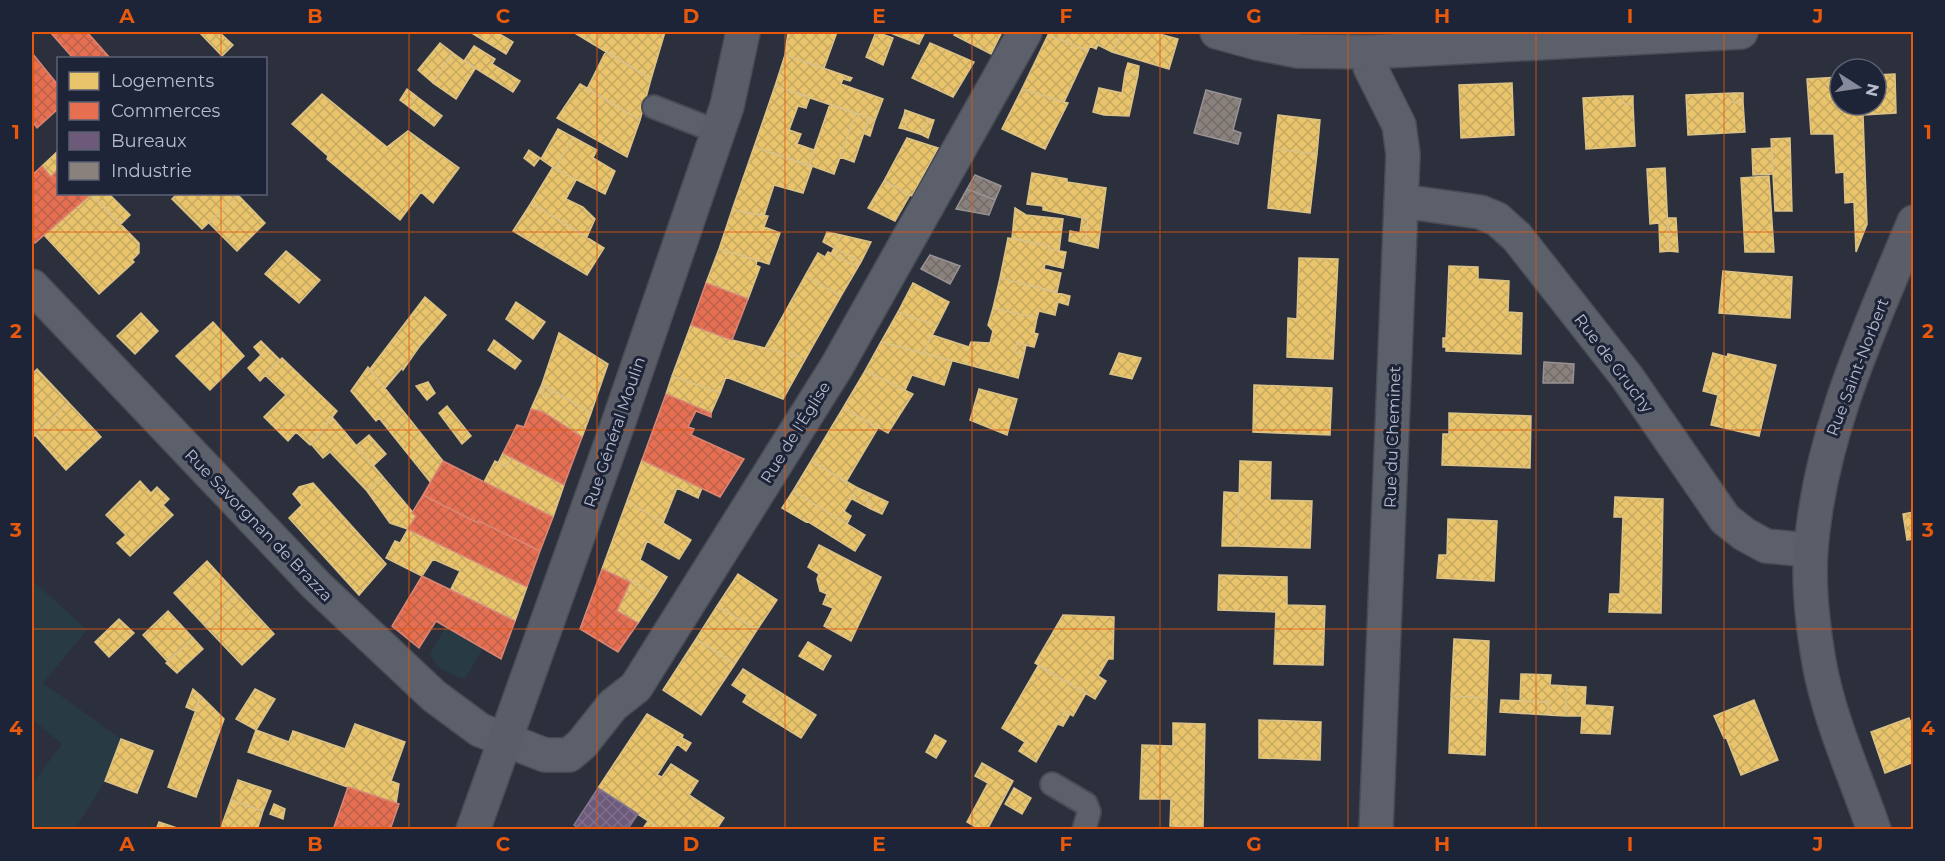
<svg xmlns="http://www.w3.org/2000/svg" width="1945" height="861" font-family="Montserrat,sans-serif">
<defs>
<pattern id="homes-cross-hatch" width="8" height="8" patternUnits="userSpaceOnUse" patternTransform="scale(1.5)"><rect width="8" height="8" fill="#e9c46a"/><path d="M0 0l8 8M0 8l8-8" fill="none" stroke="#c5a861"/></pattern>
<pattern id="shops-cross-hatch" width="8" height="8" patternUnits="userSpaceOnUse" patternTransform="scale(1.5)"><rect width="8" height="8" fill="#e76f51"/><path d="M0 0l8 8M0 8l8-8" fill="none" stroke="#bb614c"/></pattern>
<pattern id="offices-cross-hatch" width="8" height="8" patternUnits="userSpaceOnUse" patternTransform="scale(1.5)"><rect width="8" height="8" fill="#6d597a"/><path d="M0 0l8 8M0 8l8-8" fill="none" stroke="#806f8c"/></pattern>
<pattern id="industry-cross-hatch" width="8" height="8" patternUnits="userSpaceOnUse" patternTransform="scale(1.5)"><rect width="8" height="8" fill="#8a817c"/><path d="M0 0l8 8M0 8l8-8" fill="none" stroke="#716b69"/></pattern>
</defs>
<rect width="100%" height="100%" fill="#2c303c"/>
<path fill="#283a43" d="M32,580L87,630L43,683L121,739L105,781L75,829H32V784L62,744L32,719Z
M446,627L483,648L465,679C450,675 435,668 430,653Z"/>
<path fill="url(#homes-cross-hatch)" stroke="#dac188" stroke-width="1.5" d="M199,32H219L233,45L222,56Z
M470,32H496L513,42L506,54Z
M573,32H665L651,79Z
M788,32H837L824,68L785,55Z
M876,32L893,38L883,65L866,57Z
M888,32H925L919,44Z
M957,32H1002L991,54L954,35Z
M1050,32H1123L1112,52L1098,45L1096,49L1090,46L1088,51L1048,35Z
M1123,32H1152L1178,39L1169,69L1112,52Z
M1048,35L1088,51L1064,102L1022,89Z
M440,43L453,53L433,83L418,70Z
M930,43L974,62L953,97L912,78Z
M474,46L495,59L492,64L520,81L513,92L464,61Z
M606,51L651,79L640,120L587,89Z
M453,53L475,69L456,99L433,83Z
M785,55L852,78L850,81L843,79L841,84L883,99L875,120L775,86Z
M1128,63L1139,66L1138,75L1125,73Z
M1125,73L1138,75L1129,116L1104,115L1093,112L1099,88L1122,93Z
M1895,74L1896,113L1863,115L1867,224L1856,252L1854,202L1845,203L1844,172L1836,173L1834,134H1811L1807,79L1840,77V105H1876V75Z
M1512,83L1514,135L1461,138L1459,85Z
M580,84L640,120L627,157L557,118Z
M775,86L810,97L806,108L798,106L789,130L801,134L797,144L814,150L809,165L754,147Z
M407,89L416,96L408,106L400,100Z
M1022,89L1068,103L1045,149L1002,129Z
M1733,93H1743V102L1734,103Z
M1733,93L1734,103L1743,102L1745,132L1688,135L1686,95Z
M322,94L387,147L408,131L459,168L433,203L421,192L400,220L327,159L328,156L292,124Z
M416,96L442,116L434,126L408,106Z
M1623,96H1633V104H1624Z
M1623,96L1624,104H1633L1635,146L1586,149L1583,98Z
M830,104L856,113L834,174L809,165Z
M905,110L930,119L920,134L904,129L909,117L904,115Z
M856,113L869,118L854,162L840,157Z
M904,115L909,117L904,129L899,128Z
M1278,115L1320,120L1317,154L1274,149Z
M869,118L875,120L870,136L863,133Z
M930,119L934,120L928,138L920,134Z
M558,129L573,137L555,169L541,159Z
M573,137L597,150L593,158L615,171L605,194L555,169Z
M907,138L938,148L912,196L884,181Z
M1790,138L1792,211H1775L1771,139Z
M754,147L812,167L803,193L774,185L764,216L732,210Z
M1772,148L1773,174L1753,175L1752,149Z
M1274,149L1317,154L1310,213L1268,208Z
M529,150L540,158L534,166L524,158Z
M58,151V169L51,177L42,166Z
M553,167L576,180L566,199L583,207L595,219L587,237L531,203Z
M1665,168L1669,251L1660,252L1659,223L1650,224L1647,169Z
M1032,173L1067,179V182L1106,188L1098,248L1085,245L1088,219L1043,210V206L1027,204Z
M1769,176L1774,252H1745L1741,178Z
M884,181L910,195L895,221L868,208Z
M91,194L139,243V253L132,260L134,262L99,294L44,235Z
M91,194H109L130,215L121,224Z
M177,194H236L238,195L202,229L172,199Z
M238,195L265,223L237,251L209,223Z
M531,203L604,248L587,275L513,231Z
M1015,208L1026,215L1063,219L1059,251L1049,249V246L1012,238Z
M732,210L768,216L764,227L780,233L769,264L719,249Z
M1082,218L1088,219L1085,245L1069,241L1070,231L1080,233Z
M1668,218H1676L1678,252L1669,251Z
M827,232L841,235L834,248L823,242Z
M841,235L871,242L861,262L834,248Z
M1008,238L1049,246V249L1066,252L1063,268L1045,264L1044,269L1061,273L1057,292L1000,278Z
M834,248L861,262L858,267L831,254Z
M719,249L757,260L756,265L760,267L748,299L706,283Z
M286,251L320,280L299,303L265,274Z
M828,252L858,267L841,296L805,276L818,253L825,257Z
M1299,258L1338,259L1333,359L1287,357L1288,318L1297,319Z
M1449,266L1478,267V279L1509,281L1508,312L1522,313L1521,354L1446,351V347H1443V338H1446Z
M1723,271L1792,277L1790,318L1719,313Z
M805,276L841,296L806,358L765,348Z
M1000,278L1070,296L1068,305L1058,302L1055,315L1039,311L1037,318L993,308Z
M913,283L949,302L937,326L898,312Z
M425,297L446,315L419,347L403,370L402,368L385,388L370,369Z
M516,302L545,322L533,339L506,319Z
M993,308L1037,318L1034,333L1038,334L1034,347L1017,343L1015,352L1024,354L1018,378L923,353L932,335L969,347L971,342L990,343L993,331L988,325Z
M898,312L937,326L923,353L881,342Z
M141,313L158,331L135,354L117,336Z
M213,322L244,356L210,390L176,356Z
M691,325L732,340L806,358L783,399L726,377L720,393L672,376Z
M559,333L608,364L591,413L542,384Z
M494,340L521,361L515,369L488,350Z
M261,341L280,360L260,381L248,368L261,355L254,347Z
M881,342L952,361L944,385L912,375L905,390L865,371Z
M1017,343L1026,345L1024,354L1015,352Z
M1119,353L1141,358L1132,379L1110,374Z
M1713,353L1727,357L1728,354L1776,365L1759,436L1711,425L1718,395L1703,391Z
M282,358L337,411L310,445L296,432L288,441L264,417L286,395L265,375Z
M368,367L443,461L431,483L379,418L376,421L351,391Z
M37,369L69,403L32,438V374Z
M865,371L913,394L888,433L843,408Z
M672,376L720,393L711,413L666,394Z
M428,382L435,393L427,400L416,386Z
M542,384L544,386L542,393L549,397L552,390L591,413L582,437L543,412L531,409Z
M1254,385L1332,388L1330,435L1253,432Z
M544,386L552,390L549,397L542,393Z
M979,389L1017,399L1007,435L970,420Z
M69,403L101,437L66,470L35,435Z
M447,406L471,436L462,444L439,413Z
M843,408L878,428L846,482L811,461Z
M1449,413L1531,416L1530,468L1442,465L1443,434H1449Z
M332,417L383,477L367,491L330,452L323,458L311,444Z
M369,435L386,454L373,466L356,446Z
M503,453L511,458L506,467L498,463Z
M511,458L564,485L553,517L484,482L495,461L506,467Z
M642,460L702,488L698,498L677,488L663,523L627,501Z
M811,461L858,488L844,511L851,516L847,524L793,491Z
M1240,461L1271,462L1270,500L1312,501L1310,548L1238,546Z
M383,477L416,516L408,529L390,523L367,491Z
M140,481L151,493L157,487L169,499L163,505L173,515L130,556L117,543L126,535L106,515Z
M313,483L386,564L359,595L289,518L302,505L293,494L299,487Z
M858,488L869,493L865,500L871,502L869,508L852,499Z
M793,491L865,535L855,551L807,521L806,522L782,508Z
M1224,492L1239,493L1238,546H1222Z
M869,493L888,502L882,514L869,508L871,502L865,500Z
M1615,497L1663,499L1661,613L1609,612L1610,594H1620L1623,517H1614Z
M627,501L691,540L679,559L647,541L640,560L667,577L656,595L631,580L630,582L602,569Z
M1914,512V539L1907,540L1903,514Z
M1448,519L1497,521L1494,581L1437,578L1439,555H1447Z
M408,529L527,587L515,621L451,589L460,571L433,559L422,576L386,558L395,541L400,543Z
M819,545L881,577L851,641L824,626L833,608L823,604L827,594L820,591L817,579L819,574L808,567Z
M207,561L238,595L205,626L174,593Z
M738,574L777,600L757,630L717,606Z
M1219,575L1287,577V605L1325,606L1323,665L1274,664L1276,612L1218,610Z
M631,580L656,595L638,623L617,611Z
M238,595L274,634L242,665L205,626Z
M717,606L757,630L735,664L696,639Z
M168,611L193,638L167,661L143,635Z
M1063,615L1114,617L1113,659H1108L1098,676L1106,681L1095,699L1035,663Z
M119,619L134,633L109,657L95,642Z
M193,638L203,649L177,673L166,663Z
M696,639L735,664L701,715L663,690Z
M1454,639L1489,641L1487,698L1451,696Z
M808,642L831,656L823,670L799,656Z
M1038,666L1086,693L1073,716L1065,711L1036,762L1019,751L1025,742L1002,728Z
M743,669L816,715L801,738L743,702L747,695L732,685Z
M1521,674L1551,675L1550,685L1567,686L1565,716L1548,715L1549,702L1520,701Z
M1567,686L1586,687L1585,705L1613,707L1610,734L1581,733L1582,716H1565Z
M193,689L201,696L195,711L186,707Z
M255,689L275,699L256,730L236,719Z
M201,696L224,719L196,797L168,787Z
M1451,696L1487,698L1485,755L1449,753Z
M1501,700L1549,702L1548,715L1500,712Z
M1754,700L1778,760L1741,775L1726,737L1724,738L1714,716Z
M1065,711L1070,714L1063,726L1058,724Z
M647,714L683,735L682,738L691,743L686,751L677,744L657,775L662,777L671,764L698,781L689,795L724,818L716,830H662L598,788Z
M1909,718L1914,730V762L1885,773L1871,732Z
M1259,720L1321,722L1320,760L1259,758Z
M1173,723L1205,724L1203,827L1170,826L1171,799H1140L1142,745L1173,746Z
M355,724L405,742L391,781L399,784L396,804L248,752L256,730L289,742L293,731L345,749Z
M935,735L946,741L936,758L926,752Z
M121,739L153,751L137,793L105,781Z
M982,763L1013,781L987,830H981L967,822L988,783L975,776Z
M238,780L271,791L263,811L231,800Z
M1014,788L1031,798L1022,814L1005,804Z
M231,800L263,811L257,830H220Z
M274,804L285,809L283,819L270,814Z
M648,821L662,830H642Z
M159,822L183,830H156Z"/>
<path fill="url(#shops-cross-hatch)" stroke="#d98676" stroke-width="1.5" d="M50,32H87L110,58H73Z
M32,53L58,85V109L37,128L32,121Z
M42,166L51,177L58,169V194H91L35,243L32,240V175Z
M706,283L748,299L732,340L691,325Z
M666,394L711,413V417L696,411L688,427L694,429L691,435L744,459L720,497L642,460Z
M531,409L543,412L582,437L564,485L503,453L517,425L524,427Z
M443,461L553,517L540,551L479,521L478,523L423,495Z
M423,495L478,523L479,521L540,551L527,587L408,529L416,516L412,513Z
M602,569L630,582L617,611L638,623L618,652L580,629Z
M422,576L515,621L501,659L436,621L419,648L392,626Z
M348,787L399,804L390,830H333Z"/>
<path fill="url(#offices-cross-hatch)" stroke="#837693" stroke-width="1.5" d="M598,788L638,814L627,830H581L574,825Z"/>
<path fill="url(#industry-cross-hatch)" stroke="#989294" stroke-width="1.5" d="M1206,90L1241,99L1233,130L1241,133L1238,144L1194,133Z
M975,175L1001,186L995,200L967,189Z
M967,189L995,200L989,215L956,209Z
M930,255L960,266L950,284L921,269Z
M1544,362L1574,364L1573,383H1543Z"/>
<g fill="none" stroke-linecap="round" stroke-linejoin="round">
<defs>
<path id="lane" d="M654,107L718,132
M1052,784L1086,804L1089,812L1084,830"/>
<path id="street" d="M1217,32L1257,43L1298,51L1369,52L1741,32
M1369,52L1370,67L1399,125L1403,154L1376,830
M1401,201L1480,212L1497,219L1517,237L1627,377L1725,519L1744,534L1766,546L1810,550
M32,286L316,585L434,696L480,730L545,755H569L582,744L613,705L636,687L837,366L1025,32"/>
<path id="secondary" d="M473,830L619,421L718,132L727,106L743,32
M1874,830C1855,775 1829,719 1819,662C1813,627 1808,584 1811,549C1820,433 1870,328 1914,222"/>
</defs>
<use href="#lane" stroke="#494c55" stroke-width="26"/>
<use href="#street" stroke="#494c55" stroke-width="36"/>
<use href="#secondary" stroke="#494c55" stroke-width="36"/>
<use href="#lane" stroke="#5c606a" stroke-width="22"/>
<use href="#street" stroke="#5c606a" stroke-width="33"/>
<use href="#secondary" stroke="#5b5e68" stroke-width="33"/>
</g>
<path fill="none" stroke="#e8590c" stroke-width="1.5" stroke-opacity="0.55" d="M221,32V58M409,32V830M597,32V830M785,32V830M972,32V830M1160,32V830M1348,32V830M1536,32V830M1724,32V830M221,194V830M32,232H1914M32,430H1914M32,629H1914"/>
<g text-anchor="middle" stroke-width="6" stroke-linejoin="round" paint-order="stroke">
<g font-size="16" fill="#b7bbcd" stroke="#1e2438">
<text transform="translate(1614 363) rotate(53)" y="6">Rue de Gruchy</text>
<text transform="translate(1857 367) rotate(-69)" y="6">Rue Saint-Norbert</text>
<text transform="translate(614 432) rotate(-71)" y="6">Rue Général Moulin</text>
<text transform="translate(795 432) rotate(-58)" y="6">Rue de l'Église</text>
<text transform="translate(1392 437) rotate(-88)" y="6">Rue du Cheminet</text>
<text transform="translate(259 525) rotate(46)" y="6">Rue Savorgnan de Brazza</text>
</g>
</g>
<rect width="1945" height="861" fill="none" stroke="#1e2438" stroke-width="66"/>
<rect x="57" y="57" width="210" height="138" fill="#1e2438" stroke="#5b6074" stroke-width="1.5"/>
<rect x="69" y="72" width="30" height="18" fill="#e9c46a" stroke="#5b6074" stroke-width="1.5"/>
<text x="111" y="87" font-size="18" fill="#b7bbcd">Logements</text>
<rect x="69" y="102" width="30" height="18" fill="#e76f51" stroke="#5b6074" stroke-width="1.5"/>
<text x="111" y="117" font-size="18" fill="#b7bbcd">Commerces</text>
<rect x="69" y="132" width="30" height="18" fill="#6d597a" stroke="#5b6074" stroke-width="1.5"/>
<text x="111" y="147" font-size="18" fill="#b7bbcd">Bureaux</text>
<rect x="69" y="162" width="30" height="18" fill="#8a817c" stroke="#5b6074" stroke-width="1.5"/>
<text x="111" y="177" font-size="18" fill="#b7bbcd">Industrie</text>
<g transform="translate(1858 87) rotate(102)"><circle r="28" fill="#1e2438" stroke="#5b6074" stroke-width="1.5"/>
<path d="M0-4.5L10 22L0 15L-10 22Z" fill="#868a9a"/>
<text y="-9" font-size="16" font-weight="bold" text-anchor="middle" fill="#b7bbcd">N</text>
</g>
<rect x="33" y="33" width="1879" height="795" fill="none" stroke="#e8590c" stroke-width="2"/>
<g font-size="20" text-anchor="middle" font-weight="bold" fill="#e8590c">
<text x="127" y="23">A</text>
<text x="315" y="23">B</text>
<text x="503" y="23">C</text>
<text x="691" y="23">D</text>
<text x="879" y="23">E</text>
<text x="1066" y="23">F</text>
<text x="1254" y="23">G</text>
<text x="1442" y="23">H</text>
<text x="1630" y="23">I</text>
<text x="1818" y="23">J</text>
<text x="16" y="139">1</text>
<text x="1928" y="139">1</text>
<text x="16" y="338">2</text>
<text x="1928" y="338">2</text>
<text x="16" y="537">3</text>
<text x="1928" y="537">3</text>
<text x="16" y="735">4</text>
<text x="1928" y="735">4</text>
<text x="127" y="851">A</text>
<text x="315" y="851">B</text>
<text x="503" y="851">C</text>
<text x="691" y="851">D</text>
<text x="879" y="851">E</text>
<text x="1066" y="851">F</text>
<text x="1254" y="851">G</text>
<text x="1442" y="851">H</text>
<text x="1630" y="851">I</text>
<text x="1818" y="851">J</text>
</g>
</svg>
